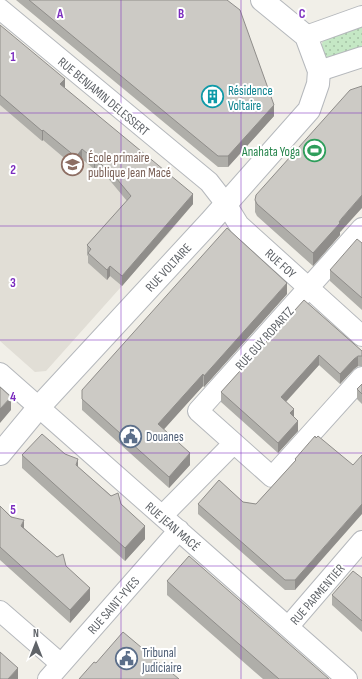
<svg xmlns="http://www.w3.org/2000/svg" width="362" height="679" font-family="'Sofia Sans Condensed',sans-serif">
<defs>
<pattern id="grass-dots" width="8" height="8" patternUnits="userSpaceOnUse"><rect width="8" height="8" fill="#c5e8c5"/><path d="M2 2h.1M6 6h.1" fill="none" stroke="#a3c0a4" stroke-width="1.8" stroke-linecap="round"/></pattern>
</defs>
<rect width="100%" height="100%" fill="#f1efe8"/>
<path fill="#e1ded6" d="M0,35L60,94L193,204L170,232L46,371L35,372L0,341Z"/>
<path fill="url(#grass-dots)" d="M362,25V52L327,59C320,54 320,46 324,40Z"/>
<g fill="none" stroke-linecap="round" stroke-linejoin="round">
<defs>
<path id="minor" d="M0,9L209,182L226,204L239,225L362,336
M306,36L362,16
M319,71L362,57
M362,228L198,411L272,477L362,377
M0,373L347,679
M162,516L234,443
M0,611L61,664
M288,627L362,541
M48,679L179,530"/>
<path id="tertiary" d="M0,454L39,407L210,222L309,110L318,84L319,71L306,36L262,0"/>
</defs>
<use href="#minor" stroke="#b5b8bc" stroke-width="22"/>
<use href="#tertiary" stroke="#b5b8bc" stroke-width="24"/>
<use href="#minor" stroke="#fff" stroke-width="20"/>
<use href="#tertiary" stroke="#fff" stroke-width="22"/>
</g>
<path fill="#afaea9" d="M16,0H227L274,116L228,167H218Z
M0,25L65,88L193,204L122,286L110,276L107,280L88,263V256L87,255V245L127,201L107,177L105,178L95,168L94,169L82,159L76,168L43,140L42,141L0,105Z
M255,200L342,230L340,232V235L313,266L257,216L255,212Z
M362,243V310L330,281V270Z
M287,294L204,387L203,386L163,429L190,465L169,488L82,410V390Z
M304,300L362,351V366H358L354,369L340,384L319,365L286,402L294,417L298,431L278,453L221,402V392Z
M362,384V404L357,399V389Z
M22,455L78,467L121,504L145,539L125,561L22,468Z
M295,459L353,465L295,590H285L198,514V504L243,502L256,504L295,461Z
M0,506L66,566L90,600L70,623L0,560Z
M362,578V632L332,605V595Z
M167,581L329,679H263L167,595Z"/>
<path fill="#8f8d8a" d="M65,79V89L60,84Z
M274,105V116L228,167V156Z
M43,130V140L42,141V131Z
M82,149V159L76,168V157Z
M95,158V168L94,169V159Z
M107,167V177L105,178V168Z
M193,194V204L122,286V276Z
M362,195V208L342,230L340,232V235L313,266V253L342,218Z
M110,266V276L107,280V270Z
M287,283V294L204,387V376Z
M319,355V365L281,407V397Z
M358,356V366L354,369L340,384V374L354,359Z
M203,374V386L158,436V424Z
M11,397V410L0,423V409Z
M294,409V419L290,413Z
M298,421V431L278,453V443Z
M190,453V465L169,488V477Z
M78,459V471L76,465Z
M362,504V514L295,590V580Z
M24,520V533L21,526Z
M145,526V539L125,561V548Z
M90,588V600L70,623V610Z
M18,668V679H8Z"/>
<path fill="#cccac5" stroke="#8f8d8a" d="M29,0H227L240,10L274,105L228,156H218Z
M0,25L65,79L60,84L193,194L122,276L110,266L107,270L88,253L91,249L87,245L131,196L107,167L105,168L95,158L94,159L82,149L76,157L43,130L42,131L0,95Z
M362,86V195L342,218L339,222L340,223L313,253L257,204L255,200L256,195L350,90Z
M227,228L287,283L204,376L203,374L158,424L190,453L169,477L82,399V390Z
M357,239L362,243V298L330,270Z
M304,300L362,351V356H358L354,359L340,374L319,355L281,397L294,409L290,413L298,421L278,443L221,392Z
M362,384V394L357,389Z
M0,387L11,397L0,409Z
M42,434L65,454L78,459L76,465L111,496L118,493L121,504L145,526L125,548L22,455Z
M315,436L316,438L318,436L353,465L362,455V504L295,580H285L198,504L219,480L243,502L256,504L296,460L295,459Z
M0,506L11,517L24,520L21,526L57,557L63,554L66,566L90,588L70,610L0,547Z
M189,556L329,679H279L167,581Z
M353,571L362,578V621L332,595Z
M123,632L179,679H79L94,662L96,663Z
M0,652L18,668L8,679H0Z"/>
<path fill="none" stroke="#7b2cbf" stroke-width="1" stroke-opacity="0.55" d="M121,0V679M241,0V679M0,113H362M0,226H362M0,340H362M0,453H362M0,566H362"/>
<defs>
<symbol id="building-ring" viewBox="-11 -11 22 22"><circle r="9.5" fill="#fff" stroke="#0f9aa8" stroke-width="1.5"/><path d="M-4-6H4V6H1V3H-1V6H-4ZM-2.5-4.3h1.7v1.8h-1.7ZM.8-4.3h1.7v1.8H.8ZM-2.5-1h1.7V.8h-1.7ZM.8-1h1.7V.8H.8Z" fill="#0f9aa8"/></symbol>
<symbol id="stadium-ring" viewBox="-11 -11 22 22"><circle r="9.5" fill="#fff" stroke="#2e9e5b" stroke-width="1.5"/><path d="M0-5a6.5 5 0 1 0 0 10a6.5 5 0 1 0 0-10ZM-3.5-1.8h7v3.6h-7Z" fill="#2e9e5b"/></symbol>
<symbol id="school-ring" viewBox="-11 -11 22 22"><circle r="9.5" fill="#fff" stroke="#8d6e63" stroke-width="1.5"/><path d="M0-5L7-2L0 1L-7-2ZM-4 1L0 2.5L4 1V4Q0 6-4 4Z" fill="#8d6e63"/></symbol>
<symbol id="civic-ring" viewBox="-11 -11 22 22"><circle r="9.5" fill="#fff" stroke="#5c6f8a" stroke-width="1.5"/><path d="M-.6-6.5H3V-4.5H.6V-3L4-1V1h2V6H-6V1h2V-1L-.6-3ZM-1.2 2.5V6h2.4V2.5Z" fill="#5c6f8a"/></symbol>
</defs>
<g fill-rule="evenodd">
<use href="#building-ring" x="200" y="84" width="25" height="25"/>
<use href="#stadium-ring" x="302" y="138" width="25" height="25"/>
<use href="#school-ring" x="60" y="152" width="25" height="25"/>
<use href="#civic-ring" x="118" y="424" width="25" height="25"/>
<use href="#civic-ring" x="114" y="646" width="25" height="25"/>
</g>
<g text-anchor="middle" stroke-width="4" stroke-linejoin="round" paint-order="stroke">
<g font-size="13" fill="#0d838f" stroke="#fff" text-anchor="start">
<text x="228" y="95">Résidence<tspan x="228" dy="15">Voltaire</tspan></text>
</g>
<g font-size="13" fill="#5f6368" stroke="#fff">
<text transform="translate(104 96) rotate(40)" y="5">RUE BENJAMIN DELESSERT</text>
<text transform="translate(281 263) rotate(42)" y="5">RUE FOY</text>
<text transform="translate(168 267) rotate(-47)" y="5">RUE VOLTAIRE</text>
<text transform="translate(264 338) rotate(-48)" y="5">RUE GUY ROPARTZ</text>
<text transform="translate(173 526) rotate(41)" y="5">RUE JEAN MACÉ</text>
<text transform="translate(317 594) rotate(-49)" y="5">RUE PARMENTIER</text>
<text transform="translate(113 605) rotate(-49)" y="5">RUE SAINT-YVES</text>
</g>
<g font-size="13" fill="#27864d" stroke="#fff" text-anchor="end">
<text x="300" y="156">Anahata Yoga</text>
</g>
<g font-size="13" fill="#785e54" stroke="#fff" text-anchor="start">
<text x="88" y="162">École primaire<tspan x="88" dy="15">publique Jean Macé</tspan></text>
</g>
<g font-size="13" fill="#4e5e75" stroke="#fff" text-anchor="start">
<text x="146" y="441">Douanes</text>
<text x="142" y="657">Tribunal<tspan x="142" dy="15">Judiciaire</tspan></text>
</g>
</g>
<g font-size="13" text-anchor="middle" font-weight="bold" fill="#7b2cbf" stroke="#fff" stroke-width="4" stroke-linejoin="round" paint-order="stroke">
<text x="60" y="18">A</text>
<text x="181" y="18">B</text>
<text x="302" y="18">C</text>
<text x="13" y="61">1</text>
<text x="13" y="174">2</text>
<text x="13" y="287">3</text>
<text x="13" y="401">4</text>
<text x="13" y="514">5</text>
</g>
<g transform="translate(36 643)" stroke="#ffffff" stroke-width="3" paint-order="stroke">
<path d="M0-3L7 15L0 10L-7 15Z" fill="#5f6368"/>
<text y="-6" font-size="11" font-weight="bold" text-anchor="middle" fill="#5f6368">N</text>
</g>
</svg>
